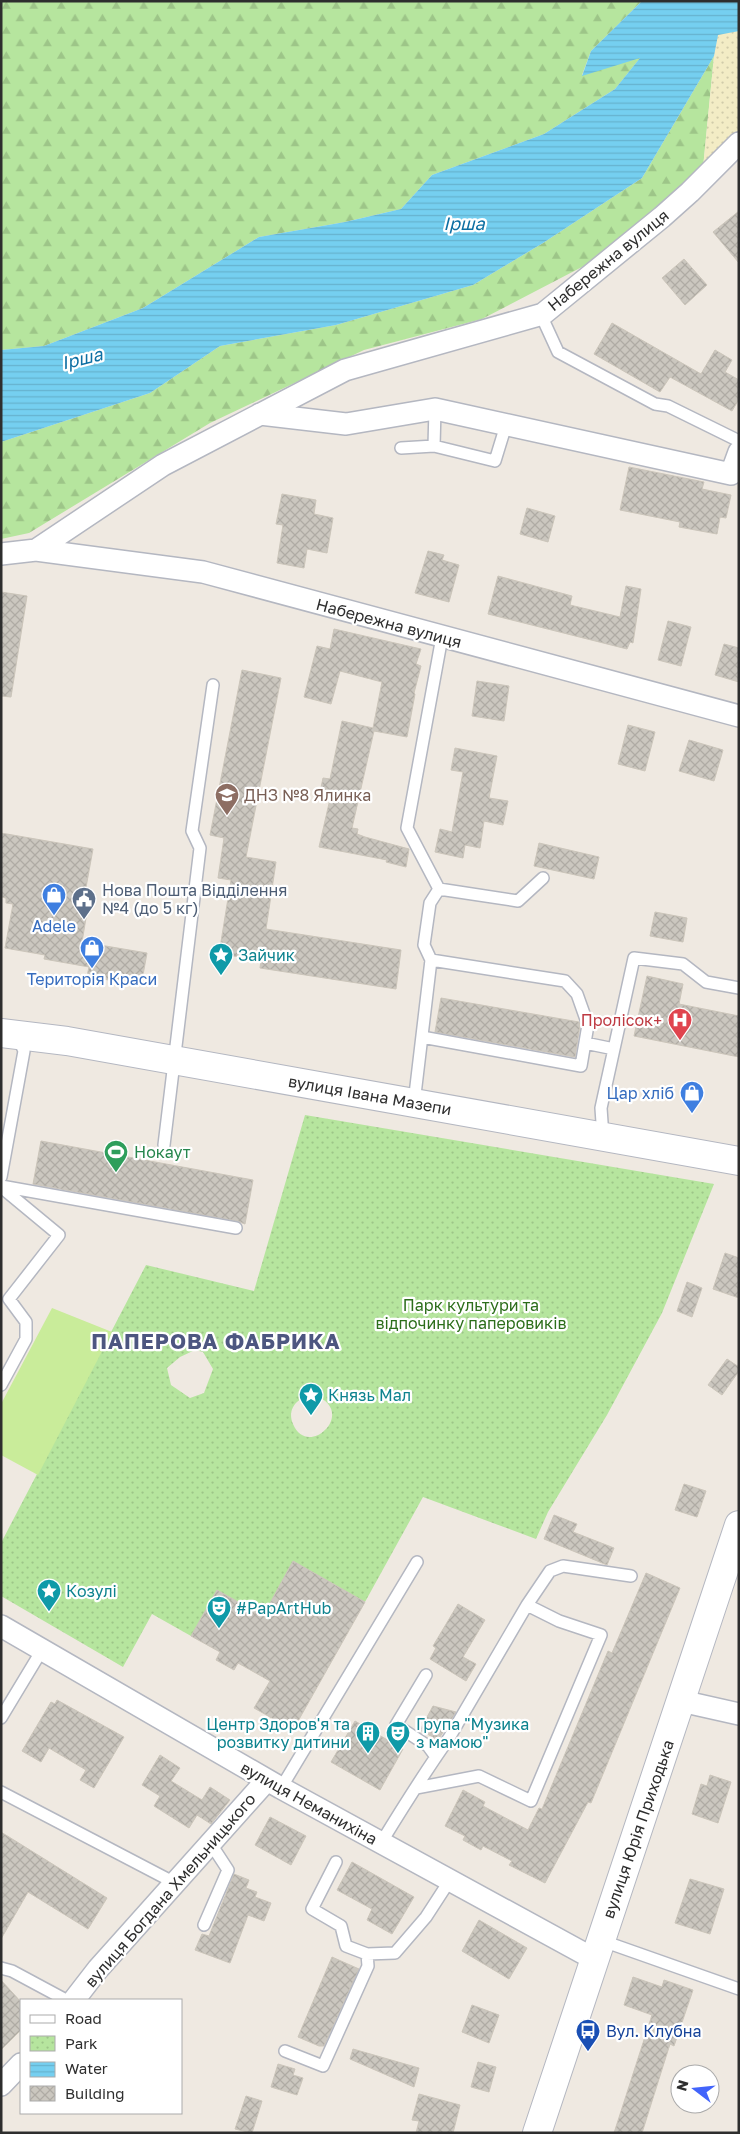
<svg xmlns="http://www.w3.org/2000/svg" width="740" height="2134" font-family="'Golos Text',sans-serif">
<defs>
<pattern id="forest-firs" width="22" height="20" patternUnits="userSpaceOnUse" patternTransform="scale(1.25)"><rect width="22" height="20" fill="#b6e59e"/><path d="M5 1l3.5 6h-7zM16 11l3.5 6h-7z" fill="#9dc588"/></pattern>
<pattern id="sand-dots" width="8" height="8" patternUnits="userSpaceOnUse" patternTransform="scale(1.25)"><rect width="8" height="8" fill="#f3ecc5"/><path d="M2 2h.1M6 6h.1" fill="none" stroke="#d1cbaa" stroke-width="1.8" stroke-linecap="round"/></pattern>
<pattern id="park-dots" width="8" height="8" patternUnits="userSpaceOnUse" patternTransform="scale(1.25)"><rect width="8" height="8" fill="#b6e59e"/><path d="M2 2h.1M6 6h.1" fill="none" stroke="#9dc588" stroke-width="1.8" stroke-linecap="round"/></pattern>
<pattern id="water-rules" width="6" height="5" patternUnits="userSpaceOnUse" patternTransform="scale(1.25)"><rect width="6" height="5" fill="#75cff0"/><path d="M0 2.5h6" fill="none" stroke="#66b2ce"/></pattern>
<pattern id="building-cross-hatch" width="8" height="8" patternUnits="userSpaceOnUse" patternTransform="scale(1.25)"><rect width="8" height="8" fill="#cbc7bf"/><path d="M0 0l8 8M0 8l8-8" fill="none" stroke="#afaba4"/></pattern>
</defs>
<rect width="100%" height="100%" fill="#efe9e1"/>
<path fill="url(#forest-firs)" d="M1,1H642L591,51L582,75L641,57L615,89L544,134L432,175L401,209L345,222L259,237L143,308L44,346L1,350Z
M714,56L703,168L605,255L482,319L364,350L210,423L29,533L1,539V442L150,393L220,346L336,325L473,285L543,243L642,178Z"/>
<path fill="url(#sand-dots)" d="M739,31V136L703,168L714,56L718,34Z"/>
<path fill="url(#park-dots)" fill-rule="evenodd" d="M305,1115L714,1184L662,1313L607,1415L548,1512L536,1539L423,1497L365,1602L293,1561L263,1616L217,1590L191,1636L152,1614L123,1667L1,1596V1543L146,1265L254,1291ZM195,1350L203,1352L213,1369L204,1393L190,1398L171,1385L167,1368L180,1357ZM314,1395C359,1411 308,1460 293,1424C286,1408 299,1396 314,1395Z"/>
<path fill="#c9ec9a" d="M52,1308L112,1332L38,1475L1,1455V1404Z"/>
<path fill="url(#water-rules)" d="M642,1H739V31L718,35L714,56L642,178L543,243L473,285L336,325L220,346L150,393L1,442V350L44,346L143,308L259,237L345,222L401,209L432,175L544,134L615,89L640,58L582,76L591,51Z"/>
<path fill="url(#building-cross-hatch)" stroke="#cbc5ba" d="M739,211V263L713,232Z
M684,259L707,285L685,305L662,278Z
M612,323L701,374L715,350L732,360L725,372L739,380V399L732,411L670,377L660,392L594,354Z
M629,467L704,482L702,489L731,495L726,518L720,517L717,534L679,527L680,522L620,510Z
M282,494L316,500L314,514L333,518L327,553L307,549L304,568L277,563L283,525L276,524Z
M527,508L555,516L548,542L520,534Z
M428,551L444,555L442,560L459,565L449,602L415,593Z
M498,576L572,596L570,605L620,617L626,586L641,589L633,643L630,642L627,649L488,614Z
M1,592L27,596L11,697L1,696Z
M668,621L691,627L681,666L658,660Z
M334,629L421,649L416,664L421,666L414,693L415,694L407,737L374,731L352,828L358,829L357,834L365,837L409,849L406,867L386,862L387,860L319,847L330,799L319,797L323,778L330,779L342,721L373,728L382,682L340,671L331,704L304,697L317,646L330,649Z
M724,644L739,648V682L715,675Z
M242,670L281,678L246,857L276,862L266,929L401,950L396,989L260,968L261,960L219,954L231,880L218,878L224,838L210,835Z
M477,681L509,686L504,721L472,716Z
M628,725L655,732L645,771L618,764Z
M689,740L723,750L714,781L679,771Z
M455,748L497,756L489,798L508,801L503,825L484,821L480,848L465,845L463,858L435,852L440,829L452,832L463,772L451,770Z
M1,833L93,849L85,893L90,894L82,942L147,953L141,986L87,976L89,967L44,959L45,955L5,948L13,904L6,903V898L1,897Z
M539,843L599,857L594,879L534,866Z
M655,912L687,918L683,942L650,936Z
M647,976L683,984L679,1004L739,1016V1057L634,1036Z
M441,998L579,1022L580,1025L575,1057L435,1032Z
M41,1141L253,1180L245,1224L237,1221L33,1184Z
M725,1253L739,1258V1298L713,1289Z
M687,1282L702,1288L692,1317L677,1311Z
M727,1359L739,1367V1371L722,1395L708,1385Z
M684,1484L706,1491L697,1517L675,1510Z
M554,1515L577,1524L573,1532L614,1548L607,1565L544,1539Z
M293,1561L365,1602L293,1730L254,1708L270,1681L238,1663L234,1670L216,1660L220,1652L191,1636L217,1590L263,1616Z
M646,1573L680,1588L591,1803L588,1802L545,1883L509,1865L512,1861L483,1846L481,1850L463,1840L465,1836L445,1826L463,1790L485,1802L483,1806L528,1830L539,1808L542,1809L608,1651L612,1653Z
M458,1604L485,1620L463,1657L476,1664L466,1681L430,1659L436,1648L433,1646Z
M57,1700L124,1737L94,1788L80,1780L86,1770L49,1748L41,1762L22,1751L51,1702L55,1704Z
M433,1706L456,1712L438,1740L420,1730Z
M355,1721L403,1749L380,1790L331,1762Z
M160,1755L180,1768L171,1781L202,1800L210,1787L230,1800L211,1824L197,1815L189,1828L154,1806L160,1796L142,1785Z
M710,1775L731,1782L718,1823L692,1814L701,1784L707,1786Z
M270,1817L306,1836L291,1865L255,1845Z
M1,1832L107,1898L88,1929L28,1892L1,1939Z
M352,1862L414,1897L392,1934L367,1920L372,1909L337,1890Z
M234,1874L249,1880L246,1888L257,1892L255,1897L271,1903L264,1921L248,1915L230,1963L195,1950L202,1934L209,1936Z
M690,1879L724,1889L710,1934L675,1923Z
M479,1920L527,1948L509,1979L462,1951Z
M332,1957L359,1969L324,2046H319L298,2037Z
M633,1977L662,1987L664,1980L693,1990L674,2046L670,2044L642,2133H614L652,2015L624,2005Z
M1,1980L21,2002V2030L1,2050Z
M472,2005L499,2015L489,2043L462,2032Z
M353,2049L419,2068L414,2087L350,2059Z
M478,2062L496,2067L489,2092L471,2087Z
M278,2064L295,2069L293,2075L303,2078L297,2095L271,2087Z
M419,2094L460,2105L453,2133H416L419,2121L412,2120Z
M246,2096L262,2101L252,2133L235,2129Z"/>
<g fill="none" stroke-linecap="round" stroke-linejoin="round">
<defs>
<path id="service" d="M541,315L558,352L655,404L668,406L739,441
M434,446L435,409
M401,448L434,446L495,461L506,425
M439,889L518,901L543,878
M422,1037L581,1066L588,1025L577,994L565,981L431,960
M585,1043L614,1049
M414,1103L431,960L424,945L430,903L439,889L407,828L442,637
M603,1137L601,1108L634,958L683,964L706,982L739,988
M164,1145L200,848L192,831L213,685
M1,1177L24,1051L18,1037
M1,1186L236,1228
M1,1187L59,1235L9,1299L26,1322V1339L1,1385
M527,1605L550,1571L563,1566L631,1576
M426,1675L396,1725L428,1746L436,1757
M1,1718L42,1650
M281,1788L417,1562
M1,1792L175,1883
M381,1843C403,1807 425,1772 449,1738L527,1605L559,1621L601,1635L531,1801L479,1776L416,1788
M204,1925L228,1870L211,1844
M600,1940L739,1989
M367,1954L395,1953L426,1917L450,1880
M1,1968L12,1971L66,2000
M285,2051L323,2066L368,1966L367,1954L346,1946L341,1926L312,1909L336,1862"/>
<path id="minor" d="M260,414L346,424L435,409L731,474L739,452
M36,550L163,465L345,370L543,314L662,217L690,192L739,143
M1,554L36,550L203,572L739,716
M1,1626L281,1788L594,1959
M681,1701L739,1714
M74,2000L98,1969L267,1780
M1,2085L21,2064"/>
<path id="tertiary" d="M537,2133L739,1525"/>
<path id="secondary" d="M1,1033L67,1041L739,1161"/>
</defs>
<use href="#service" stroke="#b4b7c1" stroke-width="14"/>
<use href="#minor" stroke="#b4b7c1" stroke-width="24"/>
<use href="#tertiary" stroke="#b4b7c1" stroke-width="30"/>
<use href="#secondary" stroke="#b4b7c1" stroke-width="30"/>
<use href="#service" stroke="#fff" stroke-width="11"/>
<use href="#minor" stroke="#fff" stroke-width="21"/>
<use href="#tertiary" stroke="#fff" stroke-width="28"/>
<use href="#secondary" stroke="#fff" stroke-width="28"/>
</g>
<defs>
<symbol id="school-pin" viewBox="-11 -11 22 30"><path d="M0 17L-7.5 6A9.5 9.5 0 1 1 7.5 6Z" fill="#8d6e63" stroke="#fff"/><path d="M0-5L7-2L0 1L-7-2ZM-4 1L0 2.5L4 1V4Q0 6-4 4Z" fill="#fff"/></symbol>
<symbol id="shop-pin" viewBox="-11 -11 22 30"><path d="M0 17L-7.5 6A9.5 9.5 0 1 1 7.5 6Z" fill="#3f7fe0" stroke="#fff"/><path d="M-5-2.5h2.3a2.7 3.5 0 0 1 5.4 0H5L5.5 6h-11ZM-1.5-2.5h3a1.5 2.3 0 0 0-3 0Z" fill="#fff"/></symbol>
<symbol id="civic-pin" viewBox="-11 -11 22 30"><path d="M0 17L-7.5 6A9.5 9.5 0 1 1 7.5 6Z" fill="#5c6f8a" stroke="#fff"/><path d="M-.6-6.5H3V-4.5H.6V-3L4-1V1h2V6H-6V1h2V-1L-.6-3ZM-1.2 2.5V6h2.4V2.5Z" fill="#fff"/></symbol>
<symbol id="sight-pin" viewBox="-11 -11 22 30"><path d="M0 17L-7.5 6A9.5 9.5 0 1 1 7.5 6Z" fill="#0f9aa8" stroke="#fff"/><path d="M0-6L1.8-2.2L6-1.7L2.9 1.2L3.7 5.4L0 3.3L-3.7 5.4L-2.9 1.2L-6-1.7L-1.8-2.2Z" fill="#fff"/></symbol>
<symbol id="hospital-pin" viewBox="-11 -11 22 30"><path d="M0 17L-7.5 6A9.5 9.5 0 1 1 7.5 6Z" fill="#e0444e" stroke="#fff"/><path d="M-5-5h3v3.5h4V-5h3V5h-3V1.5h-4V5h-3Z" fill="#fff"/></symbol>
<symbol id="stadium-pin" viewBox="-11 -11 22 30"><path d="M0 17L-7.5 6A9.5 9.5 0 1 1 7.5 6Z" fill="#2e9e5b" stroke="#fff"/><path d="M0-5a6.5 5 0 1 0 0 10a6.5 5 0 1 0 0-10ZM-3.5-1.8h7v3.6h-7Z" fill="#fff"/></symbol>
<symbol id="theatre-pin" viewBox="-11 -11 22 30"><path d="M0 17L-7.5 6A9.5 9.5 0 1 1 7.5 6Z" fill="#0f9aa8" stroke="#fff"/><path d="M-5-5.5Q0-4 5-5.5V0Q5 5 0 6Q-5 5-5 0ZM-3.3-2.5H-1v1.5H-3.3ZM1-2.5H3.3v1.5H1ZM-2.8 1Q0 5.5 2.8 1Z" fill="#fff"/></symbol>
<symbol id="building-pin" viewBox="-11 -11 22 30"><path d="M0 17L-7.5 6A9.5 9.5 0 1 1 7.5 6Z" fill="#0f9aa8" stroke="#fff"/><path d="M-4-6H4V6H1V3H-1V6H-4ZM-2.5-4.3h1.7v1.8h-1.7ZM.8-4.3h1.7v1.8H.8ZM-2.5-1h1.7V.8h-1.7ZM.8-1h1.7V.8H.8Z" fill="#fff"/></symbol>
<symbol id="bus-pin" viewBox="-11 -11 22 30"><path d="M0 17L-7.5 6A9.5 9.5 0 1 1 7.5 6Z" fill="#1a4fb4" stroke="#fff"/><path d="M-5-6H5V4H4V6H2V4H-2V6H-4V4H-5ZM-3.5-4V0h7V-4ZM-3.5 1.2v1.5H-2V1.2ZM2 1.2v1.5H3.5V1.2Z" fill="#fff"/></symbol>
</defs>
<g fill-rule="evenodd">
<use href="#school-pin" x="213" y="781" width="28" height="38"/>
<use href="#shop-pin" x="40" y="881" width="28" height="38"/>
<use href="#civic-pin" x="70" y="885" width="28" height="38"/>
<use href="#shop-pin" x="78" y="934" width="28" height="38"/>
<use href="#sight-pin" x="207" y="941" width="28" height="38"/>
<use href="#hospital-pin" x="666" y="1006" width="28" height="38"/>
<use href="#shop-pin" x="678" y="1079" width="28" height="38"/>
<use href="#stadium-pin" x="102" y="1138" width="28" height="38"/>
<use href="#sight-pin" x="297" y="1381" width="28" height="38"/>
<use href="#sight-pin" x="35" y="1577" width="28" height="38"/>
<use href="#theatre-pin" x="205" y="1594" width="28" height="38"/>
<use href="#building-pin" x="354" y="1719" width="28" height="38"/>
<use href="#theatre-pin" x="384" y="1719" width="28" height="38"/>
<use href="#bus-pin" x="574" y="2017" width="28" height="38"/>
</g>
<g text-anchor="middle" stroke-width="4.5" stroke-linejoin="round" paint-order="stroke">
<g font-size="16" fill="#2e2e2e" stroke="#fff">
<text transform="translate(608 260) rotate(-39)" y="6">Набережна вулиця</text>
<text transform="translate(389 623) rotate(15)" y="6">Набережна вулиця</text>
<text transform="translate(370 1095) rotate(10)" y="6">вулиця Івана Мазепи</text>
<text transform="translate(309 1803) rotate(29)" y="6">вулиця Неманихіна</text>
<text transform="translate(638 1829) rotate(-71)" y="6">вулиця Юрія Приходька</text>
<text transform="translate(170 1890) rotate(-49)" y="6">вулиця Богдана Хмельницького</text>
</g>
<g font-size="16" fill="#785e54" stroke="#fff" text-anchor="start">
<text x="244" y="801">ДНЗ №8 Ялинка</text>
</g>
<g font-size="16" fill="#4e5e75" stroke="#fff" text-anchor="start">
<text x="102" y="896">Нова Пошта Відділення<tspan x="102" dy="18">№4 (до 5 кг)</tspan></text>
</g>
<g font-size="16" fill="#366cbe" stroke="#fff">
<text x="54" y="932">Adele</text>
<text x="92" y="985">Територія Краси</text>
<text x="674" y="1099" text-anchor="end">Цар хліб</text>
</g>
<g font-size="16" fill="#0d838f" stroke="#fff" text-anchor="start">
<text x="238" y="961">Зайчик</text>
<text x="328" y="1401">Князь Мал</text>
<text x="66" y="1597">Козулі</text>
<text x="236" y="1614">#PapArtHub</text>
<text x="350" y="1730" text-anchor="end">Центр Здоров'я та<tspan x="350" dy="18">розвитку дитини</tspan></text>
<text x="416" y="1730">Група "Музика<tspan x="416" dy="18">з мамою"</tspan></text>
</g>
<g font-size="16" fill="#be3a42" stroke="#fff" text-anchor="end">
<text x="662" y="1026">Пролісок+</text>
</g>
<g font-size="16" fill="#27864d" stroke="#fff" text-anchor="start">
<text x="134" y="1158">Нокаут</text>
</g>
<g font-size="16" fill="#2c6e1b" stroke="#fff">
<text x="471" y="1311">Парк культури та<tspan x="471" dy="18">відпочинку паперовиків</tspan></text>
</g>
<g font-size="16" fill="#164399" stroke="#fff" text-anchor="start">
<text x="606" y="2037">Вул. Клубна</text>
</g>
<g font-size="18" font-style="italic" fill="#0d6fa3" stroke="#fff">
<text x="464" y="230">Ірша</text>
<text transform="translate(82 359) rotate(-14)" y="6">Ірша</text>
</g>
<g font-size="21" font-weight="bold" letter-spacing="1" fill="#4d5680" stroke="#fff">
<text x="216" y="1349">ПАПЕРОВА ФАБРИКА</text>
</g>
</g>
<rect width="740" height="2134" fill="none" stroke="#2e2e2e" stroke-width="5"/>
<rect x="20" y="1999" width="162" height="115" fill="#ffffff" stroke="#ababab"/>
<rect x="30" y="2015" width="25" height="8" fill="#ffffff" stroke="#ababab"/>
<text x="65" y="2024" font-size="15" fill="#2e2e2e">Road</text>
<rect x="30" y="2036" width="25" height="15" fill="url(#park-dots)" stroke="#ababab"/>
<text x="65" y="2049" font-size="15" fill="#2e2e2e">Park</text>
<rect x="30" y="2062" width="25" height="15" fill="url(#water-rules)" stroke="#ababab"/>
<text x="65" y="2074" font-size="15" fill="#2e2e2e">Water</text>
<rect x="30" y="2086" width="25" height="15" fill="url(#building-cross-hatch)" stroke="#ababab"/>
<text x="65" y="2099" font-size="15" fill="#2e2e2e">Building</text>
<g transform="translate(695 2089) rotate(286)"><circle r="24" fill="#ffffff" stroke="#ababab"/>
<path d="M0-4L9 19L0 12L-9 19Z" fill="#4264fb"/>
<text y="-8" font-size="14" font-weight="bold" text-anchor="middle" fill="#2e2e2e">N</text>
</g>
</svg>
